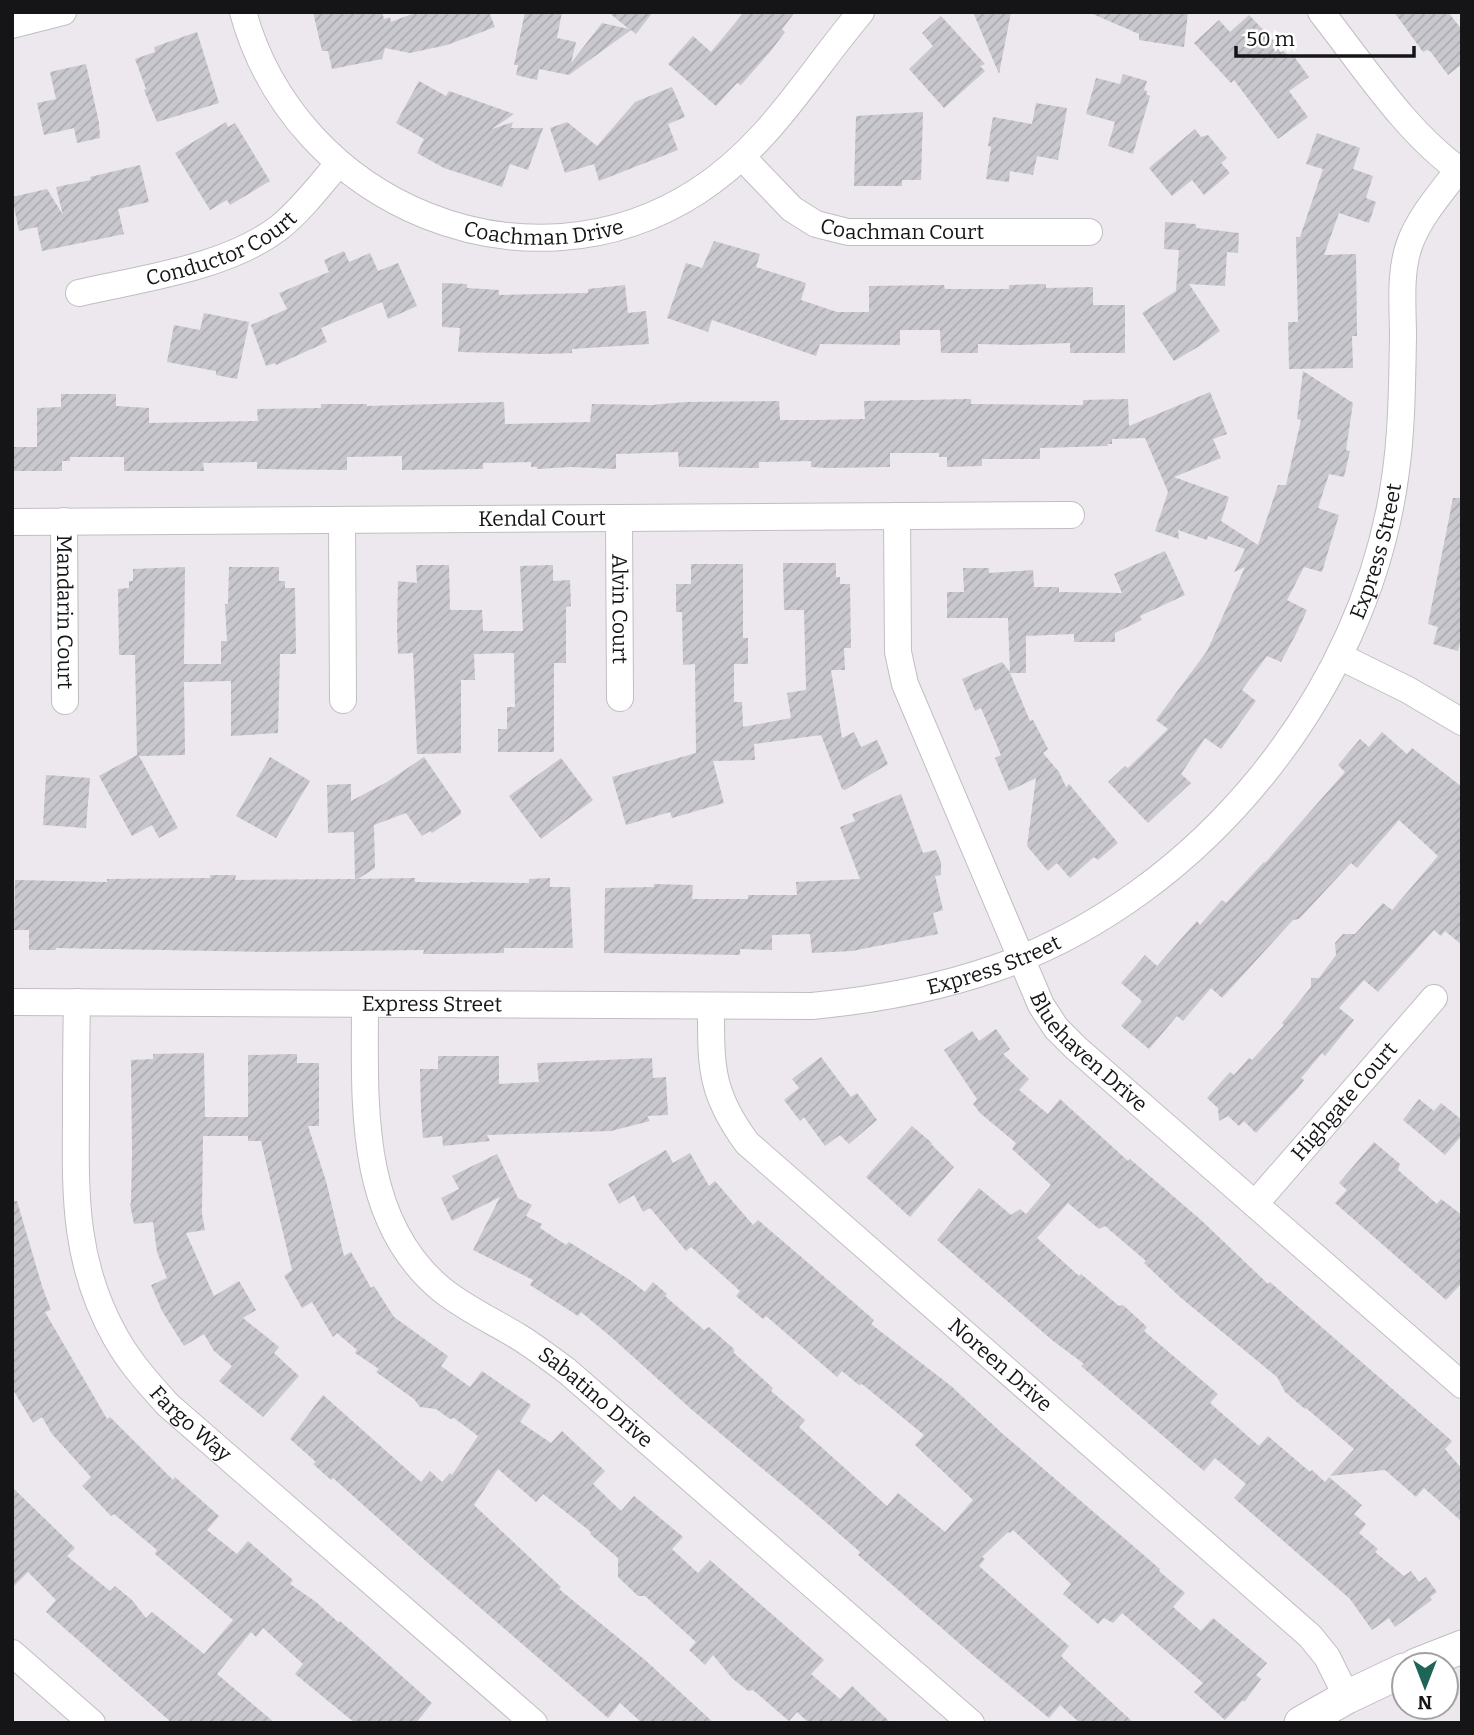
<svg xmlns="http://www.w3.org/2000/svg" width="1474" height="1735" font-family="Bitter,serif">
<defs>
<pattern id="building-hatch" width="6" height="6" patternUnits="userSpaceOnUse" patternTransform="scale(1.75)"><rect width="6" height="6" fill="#c8c8ce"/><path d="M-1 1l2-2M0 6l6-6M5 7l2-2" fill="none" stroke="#ababb0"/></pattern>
</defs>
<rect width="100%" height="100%" fill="#ece8ee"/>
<path fill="url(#building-hatch)" d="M313,12H382L384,19L390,17L391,22L417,12H489L495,27L447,45L410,53L385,48L382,59L332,69L328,51H322Z
M525,12H562L557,38L576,42L571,63L602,23L629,29L608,12H653L636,34L631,30L569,75L539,69L537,80L516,75L518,65H514Z
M744,12H795L782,29L785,32L770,52L741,85L737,83L716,106L668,64L693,36L711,52Z
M973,12H1011L999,74Z
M1088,12H1188L1184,47L1139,40V34Z
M1394,12H1448L1462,30V64L1448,75L1430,51L1427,50L1423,52Z
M1249,15L1290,58L1293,55L1309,77L1289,91L1308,117L1278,139L1234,80L1231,83L1194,43L1219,20L1230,32Z
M941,16L985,64L980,66L985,71L944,108L909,69L933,46L922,33Z
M197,32L219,103L157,122L144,90L146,89L135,59L155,52L154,47Z
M86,64L99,123L100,138L77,143L74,128L44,135L37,103L56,99L50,72Z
M1123,74L1147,81L1144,90L1147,91L1146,94L1150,96L1133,154L1108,146L1115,122L1086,114L1096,78L1120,84Z
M419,81L446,96L449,91L514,114L492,129L513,122L511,128H543L528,170L510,164L502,187L444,168L417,153L424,139L396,123Z
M672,87L685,117L668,124L678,150L599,181L594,164L565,173L550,128L567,122L597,146L635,102Z
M1036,103L1067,108L1058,160L1037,156L1033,175L1010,171L1009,182L986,179L991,147L988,146L993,117L1032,124Z
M923,112L921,180H902V186H854L856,116Z
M226,122L228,127L235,123L270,181L230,205L227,200L210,210L175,153Z
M1195,129L1201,137L1208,135L1227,158L1221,163L1230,173L1204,195L1192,180L1172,196L1149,168Z
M1317,133L1360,148L1353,169L1373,176L1366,198L1376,202L1369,223L1339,213L1324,255L1356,254L1357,336H1352L1353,368L1289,369L1288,322H1298L1296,237H1300L1323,169L1306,164Z
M140,165L149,202L118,209L124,234L42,251L37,227L19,231L12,197L47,189L63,215L56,187L91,180L90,177Z
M1165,222L1196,224V228L1239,233L1238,253L1227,252L1225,286L1189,284L1220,331L1198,347L1174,361L1142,313L1176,291L1179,250L1164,249Z
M714,241L760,254L756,267L806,283L801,300L837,312H869V286L944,285L945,289H1009V285L1046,284V288L1093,287V305H1125V353H1070V343L1019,345L978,344V353H941L940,330H900V345L820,344L816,356L712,320L708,332L667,318L686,263L702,268Z
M344,251L349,262L370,253L378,271L398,263L417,306L388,319L382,302L321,328L327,342L276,365L275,363L266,366L251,325L287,309L279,293L329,272L324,260Z
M442,283L467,284V288L499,290V295L588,293V289L625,285L628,313L646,311L649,344L572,349V353L544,354L458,352L460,328L442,327Z
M204,313L249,322L237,379L216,375V371L167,362L174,325L200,330Z
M1303,371L1353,403L1346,450L1350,451L1344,477L1329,474L1318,508L1339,515L1322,572L1304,567L1287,600L1307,610L1297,632L1281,662L1267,656L1242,690L1256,701L1221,749L1205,738L1181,774L1191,783L1148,823L1108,782L1125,766L1128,768L1168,729L1156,720L1207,651L1245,567L1234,572L1245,549L1208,536L1207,540L1178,530L1179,539L1155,531L1168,492L1145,438L1112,439V444H1107L1108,446L1040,448V459H982V466L947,467V457H939V453H890V467L828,468L811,467V461L759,462V468L679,467L678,452L616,454V469L571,467L537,469V467H531V462L483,463V469L402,470V456L347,457V470L257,469V462L203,463L204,471H124V457H70V461H62V471H12V447H37V408L61,407V394H116V406L149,408V423L258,421L257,409L321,408V404H367V406L504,402L505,424L590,422L592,404L651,405L686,402L779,401L780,420H817L865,419L864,401L971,399V404L1083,405V400L1128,399L1129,426L1210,392L1227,434L1213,439L1221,458L1174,477L1229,497L1221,521L1258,545L1278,485H1286L1301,420L1297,419Z
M1453,498H1462V636L1458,651L1433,644L1438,627L1428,624Z
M1165,551L1185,595L1140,616L1142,620L1115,633V642H1074V634L1026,636V673H1010L1030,721L1033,720L1048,749L1043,753L1059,772L1066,787L1069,784L1118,843L1098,860L1094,857L1070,878L1057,863L1048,871L1027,846L1036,778L1009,791L995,758L1001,755L981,708L975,711L962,679L1002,662L1010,672L1008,618H947V592H964L963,568H989V573L1033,570L1034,587H1059V592L1122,593L1114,574Z
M783,563H836V577H840V584H850L851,648H844L845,670H831L842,738L854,732L861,747L877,740L888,764L845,790L842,789L821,735L754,744L755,760L713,761L724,803L672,818L670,812L626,825L612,777L696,753L695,664L683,665L682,612H676V584H691V564H743V638H748V664H734V702H742L743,727L791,718L787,693L806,690L804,610H784Z
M416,565H449L450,610H482L483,631H523L520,566L553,565V581L570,580L571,606L566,607V663H554V752H498V729H507V707H515L514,653L474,654L475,680H461V753L417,754L413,653L398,654L397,629L398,581L417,583Z
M185,567L184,664H221V641H227L225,604H228L229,567H279V581H285V588H295L296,654H280L278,733L231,736V681L184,682L185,755L139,756L178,828L159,838L152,825L132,836L99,776L137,755L135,655H119L118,589L129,588V581H133V569Z
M1382,732L1407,754L1412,748L1462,787V945L1445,931L1441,936L1434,930L1378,992L1364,980L1339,1008L1354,1020L1325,1056L1322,1053L1301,1078L1304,1080L1298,1088L1256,1133L1244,1121L1239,1126L1228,1116L1219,1121L1218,1108L1207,1098L1230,1072L1234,1075L1249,1058L1252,1060L1284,1025L1282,1023L1311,987V978H1319L1336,955L1335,943L1343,934H1355L1383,903L1392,910L1438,856L1399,820L1357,868L1351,863L1299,919L1293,920L1222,998L1211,988L1183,1021L1177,1016L1149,1049L1121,1026L1142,1001L1121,983L1145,955L1157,966L1197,921L1200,925L1222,900L1226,903L1264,862L1265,863L1345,772L1338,765L1360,739L1369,747Z
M270,757L310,781L276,838L236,816Z
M424,757L461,811V814L432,833L430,831L422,836L406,813L374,825L375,868L358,879L415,878V882L470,883V882L529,883V879L550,878V887H570L573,948H504V953L447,954H423L424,950L267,952L56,948V950H29V930H14L15,880L107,882V879L210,878V875H236L235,880L355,879L354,832L328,833L327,785L351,784V801L387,782Z
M561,758L593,800L541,839L509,796Z
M46,775L90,778L86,828L43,825Z
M901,794L923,853L936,850L941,862V875L935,876L943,910L933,913L938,934L852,951L812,953L810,934L772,935V950L740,949V955L604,953L605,888L654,887V884L693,885L692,899H748V895H797L796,882L860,879L840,827L855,821L852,814Z
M996,1029L1010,1049L1003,1054L1029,1079L1019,1090L1048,1114L1060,1099L1128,1161L1130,1159L1201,1220L1268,1284L1270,1282L1278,1289L1452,1441L1445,1449L1462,1469V1522L1424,1488L1416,1497L1385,1470L1330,1476L1354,1449L1306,1408L1305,1409L1285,1392L1277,1377L1180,1297L1144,1263L1146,1261L1105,1226L1099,1229L1068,1203L1037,1238L1079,1276L1081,1274L1119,1306L1123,1305L1147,1327L1144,1331L1218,1394L1210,1403L1259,1446L1268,1436L1310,1472L1312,1470L1325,1482L1329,1477L1362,1505L1354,1514L1366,1524L1359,1533L1378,1549L1375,1552L1404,1576L1411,1571L1419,1582L1426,1577L1437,1592L1430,1597L1432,1600L1395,1627L1389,1618L1372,1630L1350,1599L1234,1498L1246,1484L1215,1458L1204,1471L1081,1366L1084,1364L1052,1340L937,1240L979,1188L1011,1215L1020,1209L1026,1214L1051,1185L1012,1149L1016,1143L980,1113L973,1104L977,1099L944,1050L972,1031L979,1041Z
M204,1053L205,1117H248V1055L297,1054V1063H319V1126H308L326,1181L344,1256L351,1252L371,1288L374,1286L394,1317L448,1356L441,1366L470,1387L482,1371L531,1405L520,1422L551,1443L562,1431L605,1471L593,1484L621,1511L634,1496L683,1537L672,1549L698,1573L710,1560L824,1660L811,1674L840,1699L852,1686L891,1723H809L797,1712L789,1721L753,1690L748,1691L732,1678L713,1655L705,1665L689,1650L696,1642L645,1596H638L618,1577V1558L590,1534L591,1532L543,1494L536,1502L498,1469L474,1505L561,1587L559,1589L645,1660L714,1723H642L620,1703L608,1718L427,1562L333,1478L331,1480L313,1464L316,1462L290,1439L323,1395L421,1482L430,1471L442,1482L450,1473L452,1475L478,1436L454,1418L450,1419L436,1409L420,1407L414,1399L376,1372L379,1369L355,1353L357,1350L337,1333L333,1337L312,1302L302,1308L284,1276L292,1270L261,1141H248V1136H203L202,1214L205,1230L186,1233L214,1296L239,1281L256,1310L243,1318L279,1347L274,1353L299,1376L263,1417L219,1381L232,1366L214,1351L204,1334L184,1346L162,1311L151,1285L167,1278L157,1252L153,1222L134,1224L130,1204L131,1203L132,1155L131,1060L153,1059V1054Z
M438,1056H499V1084L539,1082L537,1063L652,1058L653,1078L666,1077L668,1115L647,1116L650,1121L611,1131L487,1135L490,1141L443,1146L442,1136L423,1138L421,1111L420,1069H438Z
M821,1057L851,1097L857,1093L877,1120L849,1144L840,1135L825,1146L804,1117L800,1121L784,1100L799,1088L792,1079Z
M1419,1099L1434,1111L1441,1103L1462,1120V1135L1445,1155L1403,1120Z
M912,1126L932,1143L931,1144L954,1167L910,1217L866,1177Z
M1374,1142L1400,1164L1398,1170L1437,1204L1441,1199L1462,1215V1283L1446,1300L1335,1203L1347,1190L1339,1183Z
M666,1150L673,1163L690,1153L709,1186L715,1181L753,1225L758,1220L799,1255L874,1320L871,1324L951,1386L1004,1435L1160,1569L1159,1571L1185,1593L1173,1607L1201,1631L1213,1618L1267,1663L1256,1675L1261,1679L1245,1701H1242L1225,1720L1194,1692L1203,1683L1122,1613L1113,1623L1104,1618L1098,1624L1063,1594L1071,1584L1013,1530L1010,1533L1008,1532L982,1557L985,1559L979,1566L1069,1646L1061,1656L1134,1723H1080L1060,1705L1049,1718L976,1658L858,1555L860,1552L806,1505L691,1409L610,1336L581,1312L578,1316L530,1285L533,1280L473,1250L500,1197L452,1221L441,1198L459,1189L452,1176L497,1154L518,1198L532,1205L526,1216L542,1224L540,1228L566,1245L569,1242L630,1280L645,1292L653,1282L667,1294L665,1296L704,1330L709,1327L734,1349V1353L773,1388L771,1391L805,1420L799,1427L887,1506L898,1493L945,1532L973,1500L915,1445L924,1435L862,1384L859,1385L842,1371L837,1377L766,1316L763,1319L736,1296L740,1291L691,1247L686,1251L650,1208L643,1212L634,1195L619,1204L608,1184Z
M12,1201H17L42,1286L51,1310L45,1312L107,1419L110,1417L173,1480L175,1477L219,1516L207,1530L237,1554L248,1541L293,1580L290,1584L316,1602L339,1623L340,1621L432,1703L416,1723H355L295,1674L303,1664L263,1628L256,1637L251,1632L217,1674L275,1723H172L46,1612L56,1600L28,1572L12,1588V1487L75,1548L67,1556L110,1591L115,1586L132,1600L146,1618L152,1612L204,1654L233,1620L155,1554L157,1550L114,1514L111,1516L90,1494L82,1486L91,1477L52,1434L42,1417L33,1423L12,1388Z"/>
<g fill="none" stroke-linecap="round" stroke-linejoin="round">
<defs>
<g id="minor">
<path id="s1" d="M243,12C296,205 527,302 698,191C769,145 807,76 861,12"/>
<path d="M1321,12C1363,65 1406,133 1462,172"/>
<path d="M12,25L63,12"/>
<path id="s2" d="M743,158L792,209L816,224L848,232H1089"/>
<path id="s3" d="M79,293C144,278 227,268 280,227C302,209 320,185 338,164"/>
<path id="s4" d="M897,516L898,652L905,684L1041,1005L1056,1028L1076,1048L1462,1385"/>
<path id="s5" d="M619,518L620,698"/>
<path d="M342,520L343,700"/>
<path id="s6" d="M64,521L65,701"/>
<path id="s7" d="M12,522L1071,515"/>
<path d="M1339,656L1408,690L1462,722"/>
<path id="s8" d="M12,1002L812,1006C875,1000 936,989 996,968C1201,896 1365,693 1395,478C1402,431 1402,385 1403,337C1403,307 1399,272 1410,243C1420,216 1441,193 1458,170"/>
<path id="s9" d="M77,1002C76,1042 76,1081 76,1120C75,1199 75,1266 116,1338C130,1363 149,1384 168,1405L534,1723"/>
<path id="s10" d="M365,1004C365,1102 357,1219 441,1289C464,1308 493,1321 519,1337C535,1347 551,1359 567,1371L971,1723"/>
<path id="s11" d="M711,1007C711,1066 710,1093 747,1143L1310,1636L1327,1657L1347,1697"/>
<path id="s12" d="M1255,1204L1434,998"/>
<path d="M12,1653L92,1723"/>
</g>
<path id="tertiary" d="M1416,1665L1462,1647
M1301,1723L1347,1697L1404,1670"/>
</defs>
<use href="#minor" stroke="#c1bec3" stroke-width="28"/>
<use href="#tertiary" stroke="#c1bec3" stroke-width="35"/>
<use href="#minor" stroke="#fff" stroke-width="26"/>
<use href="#tertiary" stroke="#fff" stroke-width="33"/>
</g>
<g text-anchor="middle" stroke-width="5" stroke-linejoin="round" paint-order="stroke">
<g font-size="21" fill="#151416" stroke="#fff">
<text dy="7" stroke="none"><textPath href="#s1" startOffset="404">Coachman Drive</textPath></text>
<text dy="7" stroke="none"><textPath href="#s2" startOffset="186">Coachman Court</textPath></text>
<text dy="7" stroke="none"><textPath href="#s3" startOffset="150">Conductor Court</textPath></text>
<text dy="7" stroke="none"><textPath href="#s7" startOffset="530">Kendal Court</textPath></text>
<text dy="7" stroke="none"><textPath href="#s8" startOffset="1575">Express Street</textPath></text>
<text dy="7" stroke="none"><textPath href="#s5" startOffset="91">Alvin Court</textPath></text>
<text dy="7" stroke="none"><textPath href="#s6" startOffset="91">Mandarin Court</textPath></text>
<text dy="7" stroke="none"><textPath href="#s8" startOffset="987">Express Street</textPath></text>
<text dy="7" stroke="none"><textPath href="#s8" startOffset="420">Express Street</textPath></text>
<text dy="7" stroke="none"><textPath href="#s4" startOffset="584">Bluehaven Drive</textPath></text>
<text dy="7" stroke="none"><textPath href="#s12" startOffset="136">Highgate Court</textPath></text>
<text dy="7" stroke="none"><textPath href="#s11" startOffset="481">Noreen Drive</textPath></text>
<text dy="7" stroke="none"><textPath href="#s10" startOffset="495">Sabatino Drive</textPath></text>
<text dy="7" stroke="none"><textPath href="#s9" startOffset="457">Fargo Way</textPath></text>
</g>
</g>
<rect width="1474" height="1735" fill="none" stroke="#151416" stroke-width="28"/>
<g transform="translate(1425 1686) rotate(180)"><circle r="33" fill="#ffffff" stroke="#a1a1a2" stroke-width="2"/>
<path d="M0-5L12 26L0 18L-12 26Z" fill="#1f6557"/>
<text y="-10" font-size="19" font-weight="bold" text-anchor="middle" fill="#151416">N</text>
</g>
<path d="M1236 46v10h178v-10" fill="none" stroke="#151416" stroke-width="3.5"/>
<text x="1246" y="46" font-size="21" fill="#151416" stroke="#ffffff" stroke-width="5" paint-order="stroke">50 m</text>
</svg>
